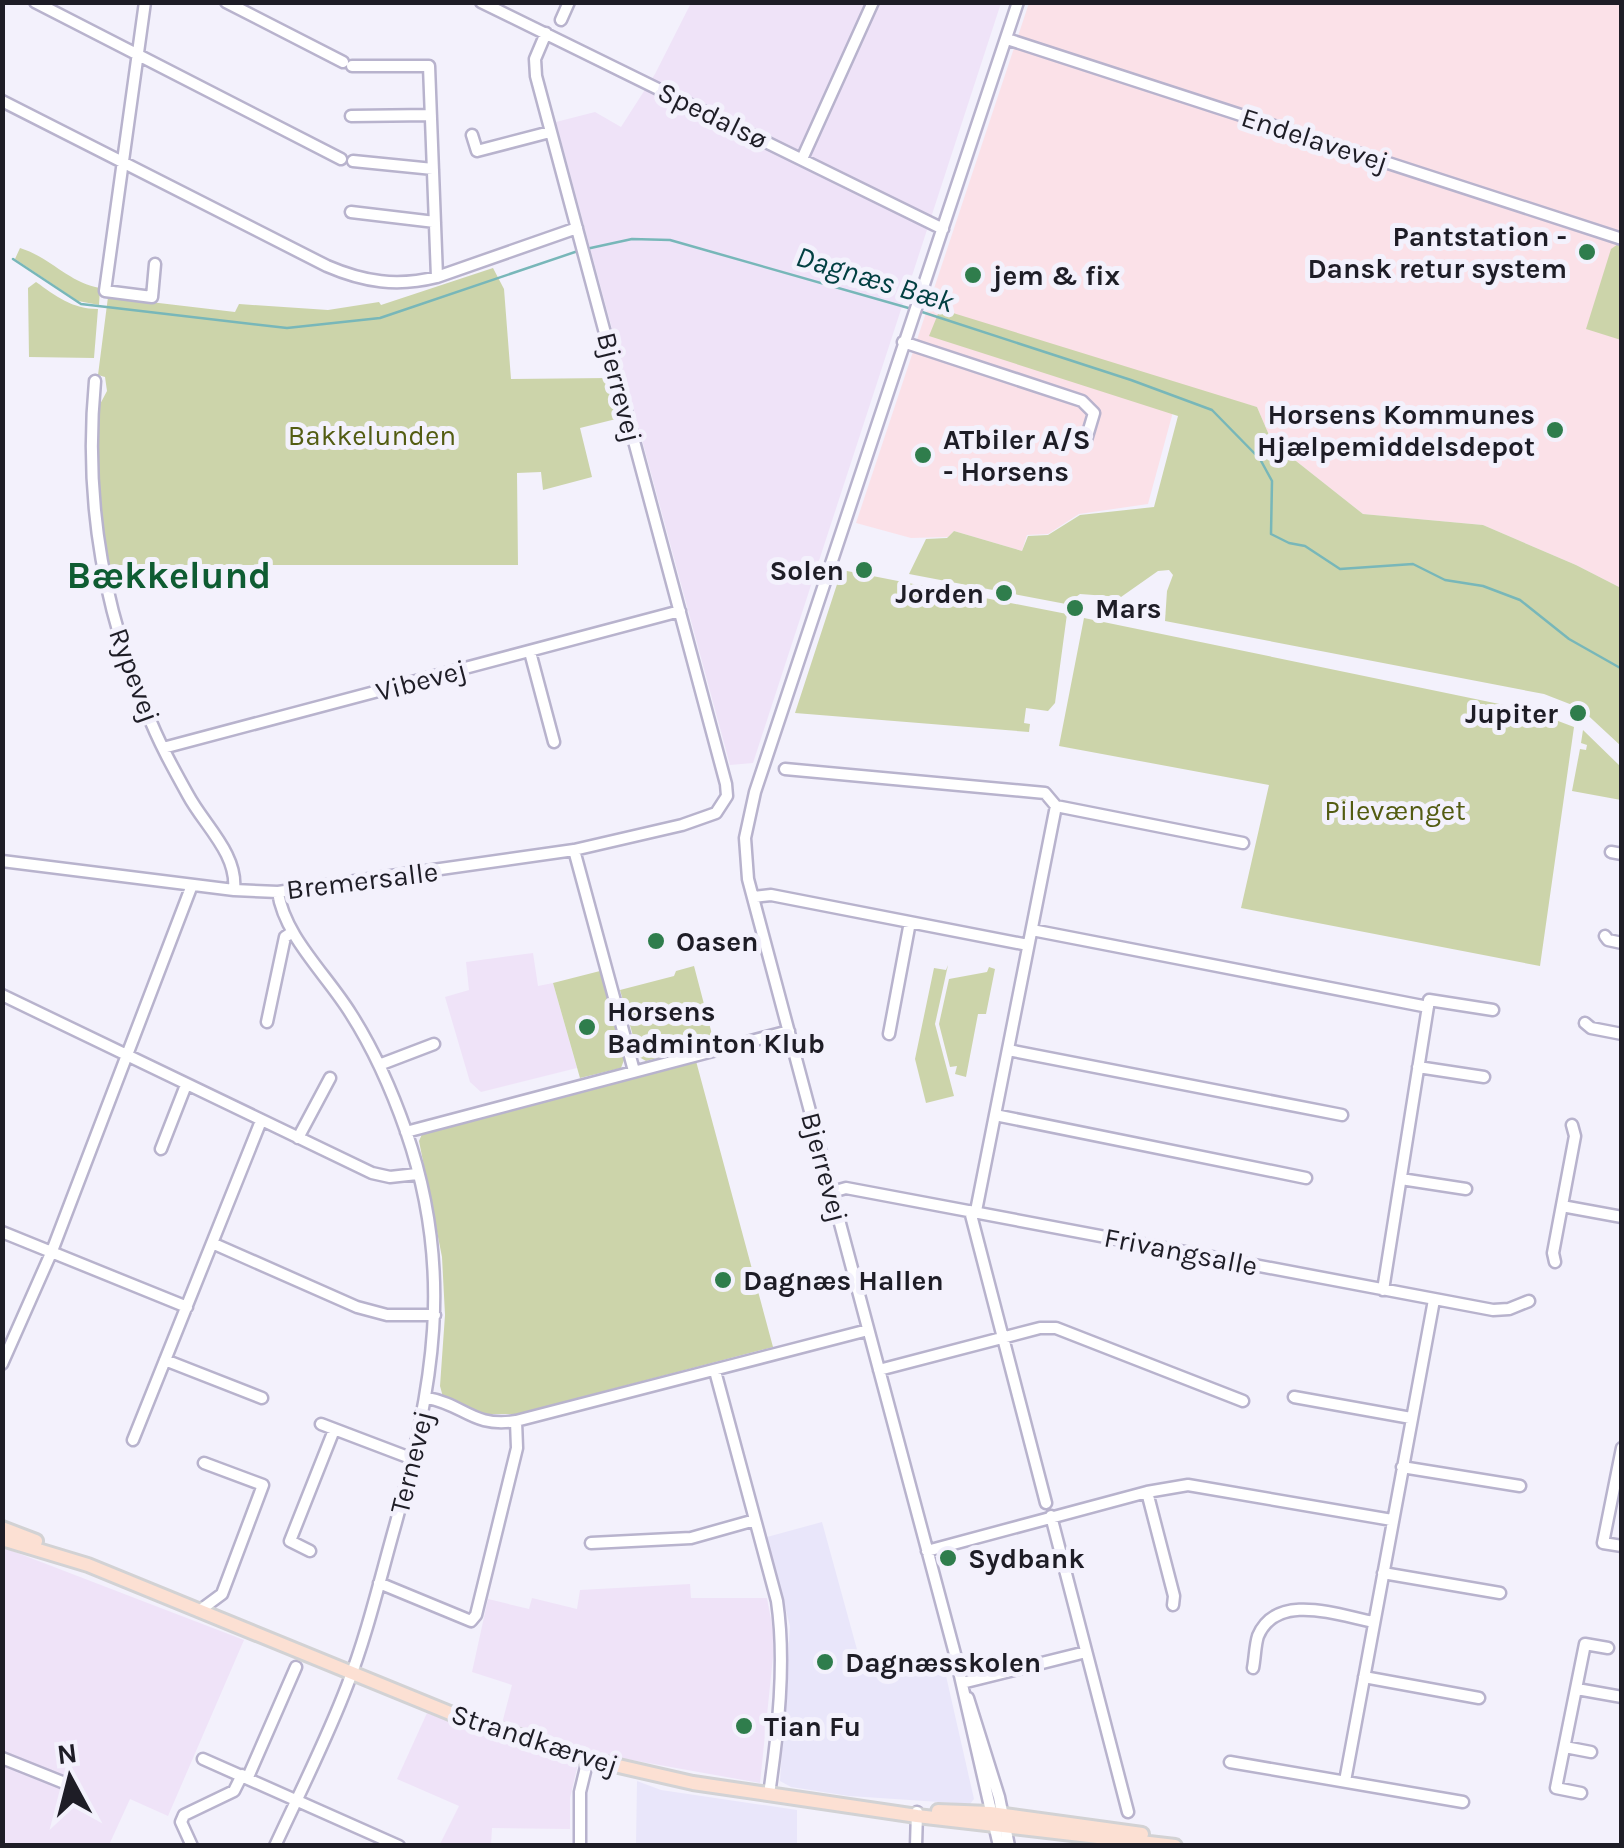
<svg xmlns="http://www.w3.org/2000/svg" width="1624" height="1848" font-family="Karla,sans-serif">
<rect width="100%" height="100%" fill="#f3f1fc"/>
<path fill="#efe3f8" d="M691,3H1001L753,763L730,765L556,122L595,112L621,127L655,74Z
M533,953L538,986L553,983L577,1068L481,1092L470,1082L445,997L469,990L466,962Z
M2,1547L244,1640L168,1816L130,1799L109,1845H3Z
M690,1584L691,1598H767L773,1630V1657L760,1783L581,1751L570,1798V1829L492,1828L491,1845L439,1846L459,1806L397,1779L427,1713L498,1739L512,1685L472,1672L488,1599L529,1609L532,1598L577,1609L580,1590Z"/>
<path fill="#fbe1e8" d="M1029,3H1621V588L1576,565L1483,525L1363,514L1272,442L1257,407L1180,386L1148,504L1079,514L1048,534L1027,535L1022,551L954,531L948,537L911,538L856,523Z"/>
<path fill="#e9e6fa" d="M822,1522L864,1675L944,1667L974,1799L970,1804L849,1796L791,1787L780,1781L790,1626L767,1537Z
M637,1781L661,1790L797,1810V1845H636Z"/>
<path fill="#ccd4aa" d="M1618,244L1622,245L1621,340L1586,329L1611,249Z
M20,248C50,257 69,283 100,288L99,305L78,301L15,259Z
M493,268L504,289L511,379L608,378L620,418L580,428L592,477L543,490L541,472L517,473L518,565H110L106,560L95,441L98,408L107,391L105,377L98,375L108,297L235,312L239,304L328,310L379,302L381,305Z
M36,282C56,296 72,309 98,309L94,358L29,357L28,288Z
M940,309L1257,407L1272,442L1363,514L1483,525L1576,565L1621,588V746L1580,708L1544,694L1165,621L1167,591L1173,575L1169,570L1158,571L1121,597L1080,594L1066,604L909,574L926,539L947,538L954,531L1022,551L1028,536L1048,535L1080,515L1154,507L1178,416L929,336Z
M847,571L1067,614L1055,703L1048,711L1026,708L1024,723L1030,724L1029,732L795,713L841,572Z
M1084,618L1529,710L1574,727L1540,966L1241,908L1269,785L1059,746Z
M1583,730L1621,767V800L1572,791L1580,749L1586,750L1587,745L1581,743Z
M948,965L935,1024L954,1096L926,1103L915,1059L934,968L946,970Z
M694,966L714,1042L646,1061L639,1057L620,990L674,976L676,971Z
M989,967L995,969L986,1014H978L966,1077L955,1074L957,1066L950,1067L939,1024L949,979L987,972Z
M600,971L624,1060L621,1068L580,1078L553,983Z
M696,1061L773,1347L517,1414H479L443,1397L440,1386L445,1315L442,1257L419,1141L422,1134Z"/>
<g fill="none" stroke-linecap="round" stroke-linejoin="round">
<path stroke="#78b7b9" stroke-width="2.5" d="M586,249L632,239L670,240L912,309
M13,259L81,304L287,328L380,318L578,251
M919,311L1131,380L1212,410L1260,459L1272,481L1271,534L1289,543L1305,546L1340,569L1413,564L1445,580L1483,586L1520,600L1569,639L1622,669"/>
<defs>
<path id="minor" d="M35,2L341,159
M145,2L105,291L152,297L155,264
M226,2L343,62
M481,2L943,229
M561,20L569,2
M1007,39L1622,239
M352,66H429L437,277
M2,101L327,266C364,282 397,287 437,277L577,228
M351,116L431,115
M472,135L477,151L550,132
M802,159L873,2
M353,161L433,169
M351,212L435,222
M903,342L1082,401L1094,413L1085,443
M95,381C84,496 102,606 147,712C158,741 173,768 188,795C204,825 238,854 234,890
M530,652L554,742
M163,748L680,611
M785,769L1045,793L1056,806L1243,843
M574,850L634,1071
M1611,852L1622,854
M2,861L234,890L278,892L574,850L682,825L716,813L727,796L726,784L536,76L535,59L546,33
M754,897L771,895L1028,945
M1032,930L1428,1007
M1605,936L1608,940L1622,943
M2,995L372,1173L390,1177L417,1174
M267,1022L285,937L291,933
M1585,1023L1591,1028L1622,1034
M889,1034L910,922
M1008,1050L1342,1115
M379,1065L434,1044
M1418,1067L1484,1077
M995,1115L1306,1178
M406,1132L789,1031
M298,1138L330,1078
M161,1149L186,1085
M1401,1179L1466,1189
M832,1192L846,1188L1493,1310L1509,1309L1529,1301
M1562,1206L1622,1217
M970,1211L1046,1503
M976,1211L1056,806
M2,1232L187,1307
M212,1243L357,1307L387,1315H435
M1555,1262L1553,1253L1575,1136L1572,1125
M1383,1290L1429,1000L1493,1010
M165,1360L262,1398
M2,1364L52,1251L192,885
M879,1370L1040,1328H1056L1243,1401
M715,1371L777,1601C786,1662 778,1733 769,1794
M1294,1397L1411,1418
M427,1398C464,1404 472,1428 516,1421L868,1330
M321,1424L413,1459
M133,1440L261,1121
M1622,1448L1603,1543L1622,1546
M1402,1467L1520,1486
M1147,1492L1174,1596L1173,1605
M1051,1516L1128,1812
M591,1543L691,1538L755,1520
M310,1551L290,1541L334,1430
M927,1551L1147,1492L1188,1485L1392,1520
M1383,1573L1500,1593
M379,1583L471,1621L476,1615L517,1448L516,1421
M199,1611L222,1594L263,1485L204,1463
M1253,1668C1255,1658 1255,1645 1258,1636C1277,1591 1340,1616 1374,1622
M1364,1677L1479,1698
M962,1683L1086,1652
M1577,1689L1622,1697
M968,1698L999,1797L1009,1846
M1565,1747L1591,1752
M2,1758L62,1782
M203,1759L399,1846
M1230,1762L1463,1802
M248,1777L296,1667
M1345,1781L1434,1300
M1581,1793L1556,1788L1585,1644L1608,1648
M192,1846L181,1822L184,1815L234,1791L242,1775
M275,1846C300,1792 326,1741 347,1686C367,1635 380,1579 395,1526C433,1387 455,1272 406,1131C392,1091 374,1050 351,1014C327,975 284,936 278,892
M580,1846V1792L588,1759
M916,1846L917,1812
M999,1846L955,1654L748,879L745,838L755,792L1018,2"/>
<path id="major" d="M2,1528L36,1541
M2,1539L88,1565L450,1713L588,1759L693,1783L917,1816L1175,1846
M938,1811L990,1813L1142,1834"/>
</defs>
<use href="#minor" stroke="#b8b3cd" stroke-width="15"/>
<use href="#major" stroke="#d2d2d4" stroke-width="18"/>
<use href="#minor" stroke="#fff" stroke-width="10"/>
<use href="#major" stroke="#fce0d3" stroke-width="12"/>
</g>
<g fill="#2f7d4c" stroke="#f3f1fc" stroke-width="4">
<circle cx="1587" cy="252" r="10"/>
<circle cx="973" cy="275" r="10"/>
<circle cx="1555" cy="430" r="10"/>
<circle cx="923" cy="455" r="10"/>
<circle cx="864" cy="570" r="10"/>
<circle cx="1004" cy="593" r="10"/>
<circle cx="1075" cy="608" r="10"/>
<circle cx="1578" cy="713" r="10"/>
<circle cx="656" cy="941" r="10"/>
<circle cx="587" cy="1027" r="10"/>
<circle cx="723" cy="1280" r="10"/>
<circle cx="948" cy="1558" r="10"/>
<circle cx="825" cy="1662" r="10"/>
<circle cx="744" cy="1726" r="10"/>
</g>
<g text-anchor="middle" stroke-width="10" stroke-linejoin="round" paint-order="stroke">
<g font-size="28" fill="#1e1d26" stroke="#f3f1fc">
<text transform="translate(713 115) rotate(26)" y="10">Spedalsø</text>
<text transform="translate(1315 139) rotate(18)" y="10">Endelavevej</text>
<text transform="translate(620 387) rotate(76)" y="10">Bjerrevej</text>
<text transform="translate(135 675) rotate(70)" y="10">Rypevej</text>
<text transform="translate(421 680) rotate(-15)" y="10">Vibevej</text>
<text transform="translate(362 880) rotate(-7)" y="10">Bremersalle</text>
<text transform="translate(825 1167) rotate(75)" y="10">Bjerrevej</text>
<text transform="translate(1181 1251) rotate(11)" y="10">Frivangsalle</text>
<text transform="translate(411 1462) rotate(-76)" y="10">Ternevej</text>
<text transform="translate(535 1739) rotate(18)" y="10">Strandkærvej</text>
</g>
<g font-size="28" font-weight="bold" fill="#1e1d26" stroke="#f3f1fc" text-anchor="start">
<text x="1567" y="246" text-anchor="end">Pantstation -<tspan x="1567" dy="32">Dansk retur system</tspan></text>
<text x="993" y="285">jem &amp; fix</text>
<text x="1535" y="424" text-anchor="end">Horsens Kommunes<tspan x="1535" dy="32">Hjælpemiddelsdepot</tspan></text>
<text x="943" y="449">ATbiler A/S<tspan x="943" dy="32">- Horsens</tspan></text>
<text x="844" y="580" text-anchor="end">Solen</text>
<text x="984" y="603" text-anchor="end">Jorden</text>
<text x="1095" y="618">Mars</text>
<text x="1558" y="723" text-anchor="end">Jupiter</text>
<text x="676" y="951">Oasen</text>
<text x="607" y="1021">Horsens<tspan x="607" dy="32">Badminton Klub</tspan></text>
<text x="743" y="1290">Dagnæs Hallen</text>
<text x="968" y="1568">Sydbank</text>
<text x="845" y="1672">Dagnæsskolen</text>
<text x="764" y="1736">Tian Fu</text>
</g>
<g font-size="28" fill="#535c12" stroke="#f3f1fc">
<text x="372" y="445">Bakkelunden</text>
<text x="1395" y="820">Pilevænget</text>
</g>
<g font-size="30" font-style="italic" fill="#024042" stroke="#f3f1fc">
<text transform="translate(875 279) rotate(17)" y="10">Dagnæs Bæk</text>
</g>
<g font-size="38" font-weight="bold" fill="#0f5c32" stroke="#f3f1fc">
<text x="169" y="588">Bækkelund</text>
</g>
</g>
<rect width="1624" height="1848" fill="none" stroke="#1e1d26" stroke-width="10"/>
<g transform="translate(70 1778) rotate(353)" stroke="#f3f1fc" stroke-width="8" paint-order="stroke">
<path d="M0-8L18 38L0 25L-18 38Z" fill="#1e1d26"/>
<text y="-15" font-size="28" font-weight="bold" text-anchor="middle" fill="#1e1d26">N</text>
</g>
</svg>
